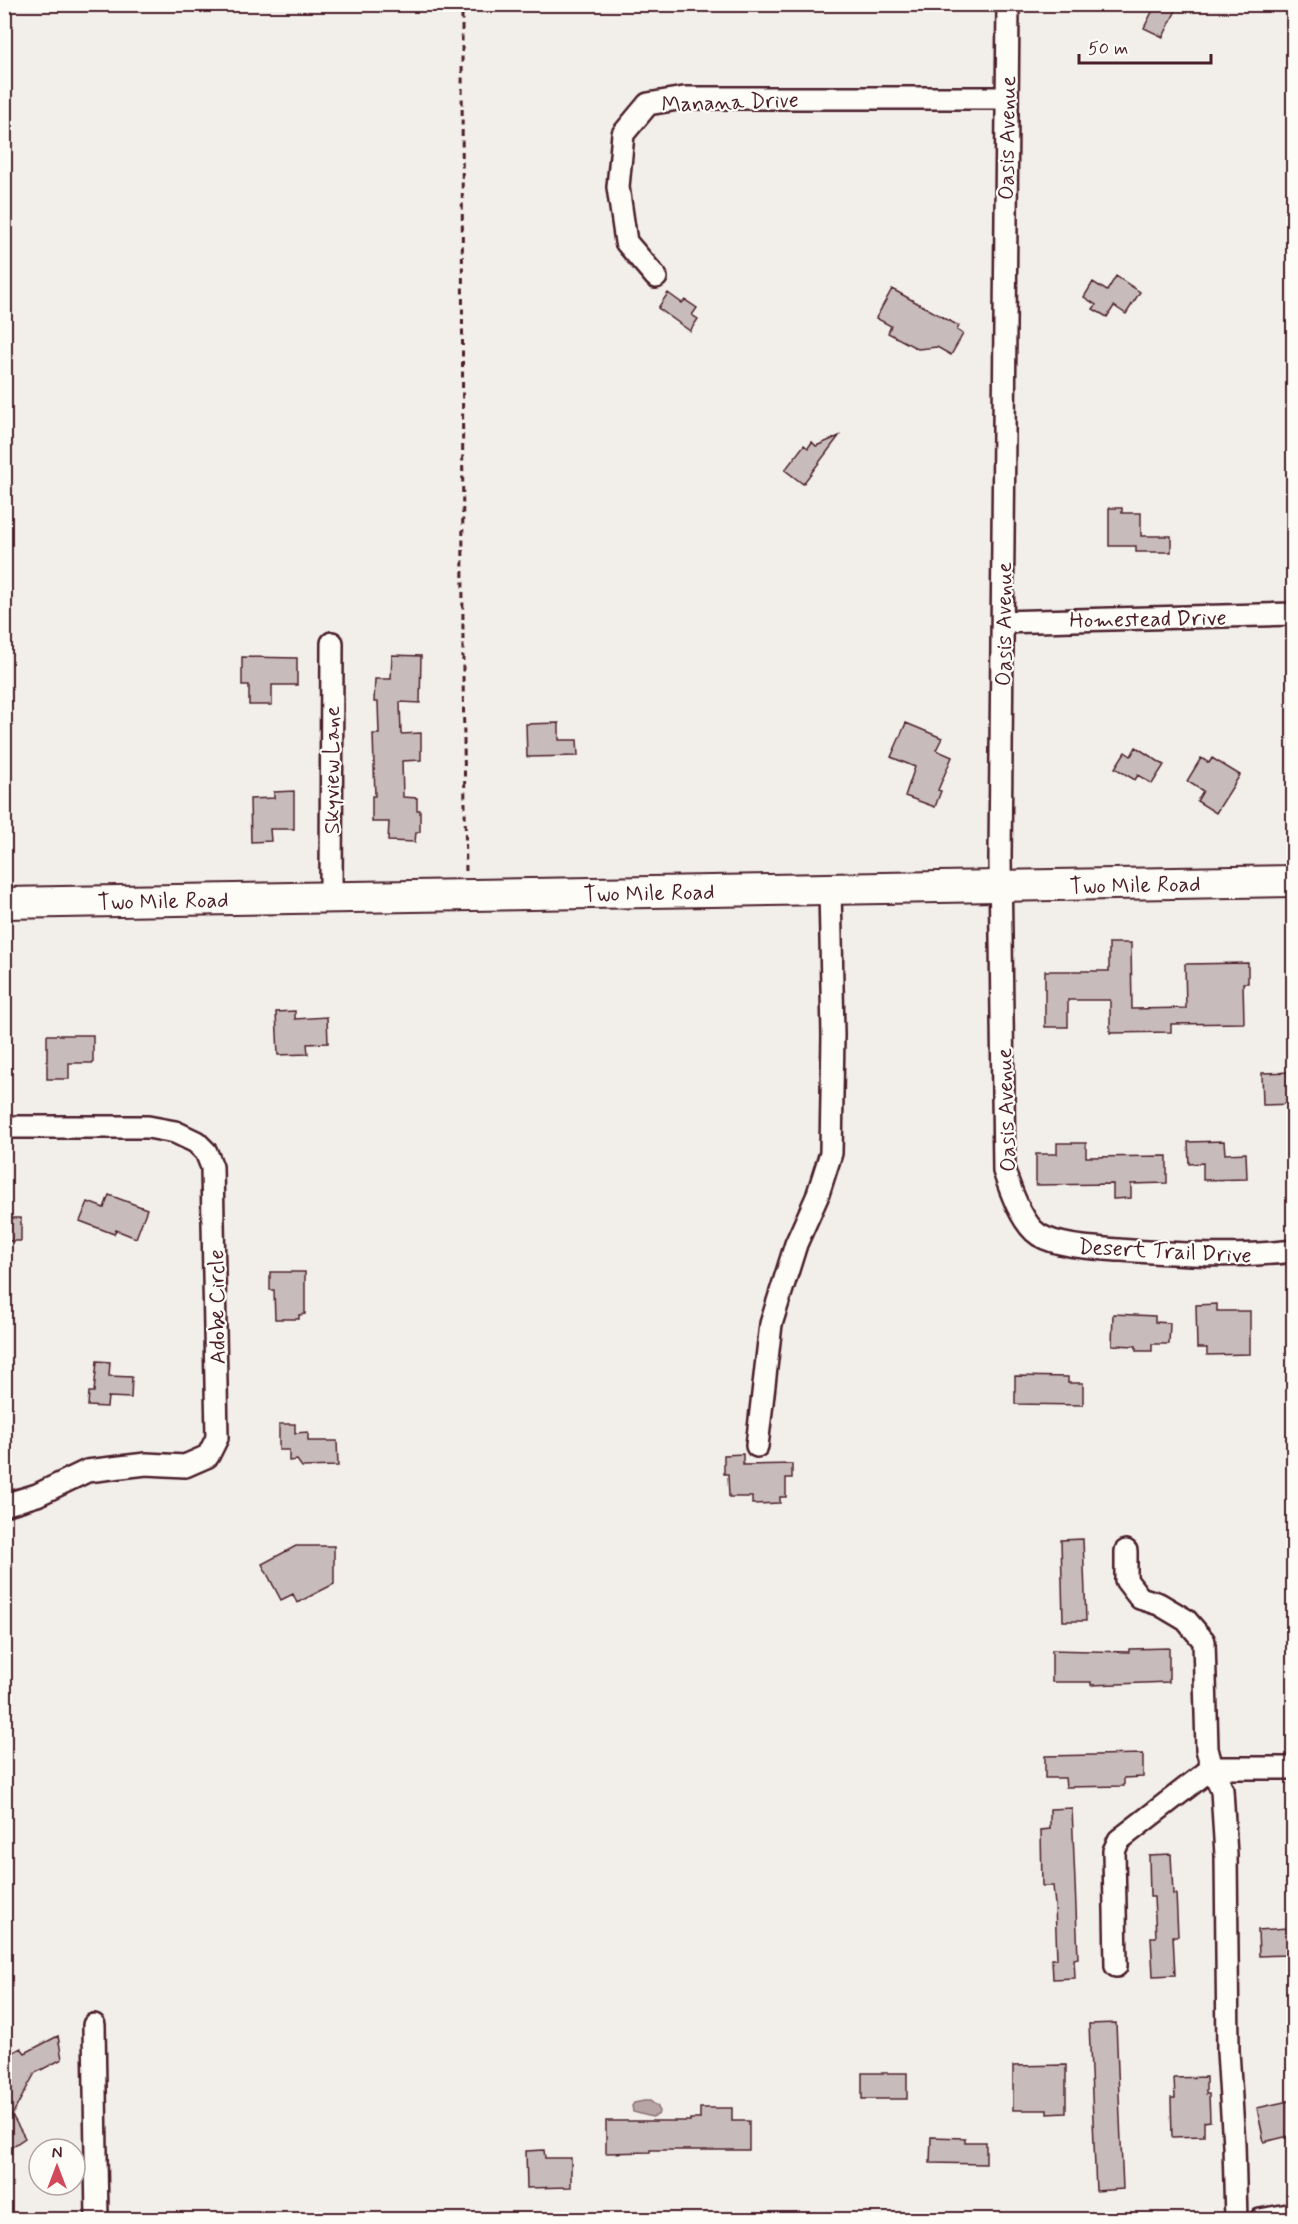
<svg xmlns="http://www.w3.org/2000/svg" width="1298" height="2224" font-family="Mynerve,sans-serif">
<rect width="100%" height="100%" fill="#f2efeb"/>
<filter id="ink" filterUnits="userSpaceOnUse"><feTurbulence type="fractalNoise" baseFrequency=".0167" numOctaves="2"/><feDisplacementMap in="SourceGraphic" scale="12" xChannelSelector="R" yChannelSelector="G"/><feConvolveMatrix kernelMatrix="1 2 1 2 8 2 1 2 1" color-interpolation-filters="sRGB"/></filter>
<g filter="url(#ink)">
<path fill="#b7a5a6" stroke="#8b6f75" stroke-width="1.5" d="M644,2101H650L658,2107L659,2112L658,2115L652,2117L633,2112L632,2106L634,2103Z"/>
<path fill="#c8bbbb" stroke="#4a1f2b" stroke-width="1.5" d="M1156,4H1179L1163,37L1144,28Z
M1116,276L1140,292L1126,314L1114,306L1107,317L1093,309L1096,305L1084,297L1093,282L1107,291Z
M892,289L959,326L957,330L963,334L951,355L937,347L918,349L888,333L891,326L876,318Z
M668,293L682,303L685,300L697,308L692,315L698,319L690,331L658,308Z
M839,436L803,484L785,470L804,445L808,448L812,442L816,446Z
M1109,508H1122V513H1141V536H1171V552H1136V546H1109Z
M392,655L421,656L420,703L400,702L401,734L421,733V760L402,761L403,797L417,798V810H420V832H416L415,842L388,841L389,822H372V796H375L373,734H379L378,702H374L375,679H391Z
M242,657L297,658V685H272V705H249V685H242Z
M559,723V740H577L578,756L527,757L526,724Z
M906,723L942,738L936,750L952,757L938,790L941,791L935,807L905,796L915,767L891,757Z
M1136,747L1164,765L1152,784L1138,775L1135,780L1115,768L1125,752L1131,756Z
M1201,758L1209,763L1212,758L1240,775L1216,813L1197,801L1203,791L1187,781Z
M294,791V829H270L271,841L251,842L250,799L274,798V792Z
M1109,943H1131L1132,1009L1186,1008L1185,964L1248,963V983H1243L1244,1023L1171,1024V1032L1110,1033V1000H1068V1027H1045V971H1109Z
M295,1011V1019L327,1017L328,1043L307,1044L308,1054L278,1055L276,1012Z
M47,1035H93V1063H69V1079H47Z
M1293,1072V1104L1263,1105L1262,1073Z
M1224,1141L1225,1154L1246,1153L1247,1179L1203,1180V1163L1189,1164L1188,1142Z
M1057,1143H1086V1157L1167,1156V1183L1131,1184V1198L1113,1199V1184L1036,1185V1154H1057Z
M109,1195L147,1209L136,1238L116,1230L114,1234L80,1221L88,1202L104,1208Z
M4,1218H21V1241H4Z
M270,1272H305V1314L299,1315V1319H275L274,1290H270Z
M1217,1304V1311H1250V1354L1207,1355V1348H1197L1196,1305Z
M1113,1314L1155,1316V1322L1170,1323L1169,1344H1152V1351H1136V1346L1112,1345Z
M97,1361L110,1362L109,1376L132,1377L131,1398L108,1397L107,1407L88,1406L89,1392H94Z
M1015,1376L1068,1377V1383H1083V1405L1015,1404Z
M279,1424H295V1433L308,1432V1441H337L338,1466L302,1467L297,1460L289,1461V1450H279Z
M743,1454V1465L792,1464V1478H786V1497H780V1503L752,1504V1497H729L728,1474H724V1455Z
M1083,1539L1086,1621H1063L1061,1540Z
M296,1546H334V1584L297,1603L293,1594L281,1600L262,1564Z
M1169,1648V1682L1091,1685V1682H1052V1650L1129,1652V1649Z
M1143,1754V1777L1124,1778V1786L1066,1787L1065,1778H1045V1756Z
M1072,1808L1078,1958L1074,1959L1075,1978L1053,1979L1052,1959H1057L1055,1905L1053,1886H1042L1041,1830L1050,1829V1809Z
M1171,1854L1173,1894H1176L1178,1936H1173L1175,1975L1153,1976L1151,1937H1156L1154,1897H1150L1149,1855Z
M1287,1928L1288,1955L1259,1956L1258,1930Z
M1116,2023L1123,2189L1096,2191L1089,2024Z
M58,2036L62,2059L35,2073L12,2115L25,2138L4,2152V2073L8,2068L4,2057L21,2048L25,2053Z
M1066,2065V2113L1047,2114V2110H1013V2066Z
M862,2073H907V2099H862Z
M1206,2077V2094H1209L1210,2121L1204,2122V2136L1172,2137L1171,2098H1175L1174,2078Z
M1293,2100V2135L1264,2142L1257,2108Z
M700,2108H732V2121H749V2150H650V2152L606,2153V2121H690V2119H700Z
M931,2137L965,2138V2142H986V2164L930,2163Z
M544,2150L545,2158H571V2187L527,2188L526,2151Z"/>
<g fill="none" stroke-linecap="round" stroke-linejoin="round">
<defs>
<path id="street" d="M1008,4L1000,859L1004,1171C1010,1189 1022,1224 1039,1235C1059,1247 1096,1248 1119,1250C1178,1254 1235,1258 1294,1251
M656,277L626,242L618,187L623,134L648,104L684,98H1006
M1003,622L1294,614
M331,898L332,643
M4,1127H148L175,1132L196,1142L206,1152L212,1167L217,1438L208,1456L185,1466L146,1464L87,1471L37,1495L4,1505
M757,1446L771,1324L796,1244L817,1197L831,1153L833,1035L830,889
M1126,1551V1580L1140,1598L1159,1604L1186,1620L1204,1641L1207,1749L1212,1768L1222,1790L1226,1855L1228,2051L1234,2145L1236,2220
M1116,1966L1114,1851L1119,1840L1212,1768H1294
M94,2025L97,2220
M1260,2220L1294,2214"/>
<path id="secondary" d="M4,903L1294,881"/>
</defs>
<use href="#street" stroke="#4a1f2b" stroke-width="26"/>
<use href="#secondary" stroke="#4a1f2b" stroke-width="34"/>
<path stroke="#4a1f2b" stroke-width="3" stroke-dasharray="6 4.5" stroke-linecap="butt" d="M462,4L463,674L466,873"/>
<use href="#street" stroke="#fdfcf7" stroke-width="21"/>
<use href="#secondary" stroke="#fdfcf7" stroke-width="30"/>
</g>
</g>
<g text-anchor="middle" stroke-width="4.5" stroke-linejoin="round" paint-order="stroke">
<g font-size="22" fill="#4a1f2b" stroke="#fdfcf7">
<text transform="translate(730 101) rotate(-2)" y="8">Manana Drive</text>
<text transform="translate(1006 138) rotate(-89)" y="8">Oasis Avenue</text>
<text transform="translate(1148 618) rotate(-1)" y="8">Homestead Drive</text>
<text transform="translate(1003 624) rotate(-90)" y="8">Oasis Avenue</text>
<text transform="translate(331 770) rotate(-90)" y="8">Skyview Lane</text>
<text transform="translate(1135 884) rotate(-1)" y="8">Two Mile Road</text>
<text transform="translate(649 892) rotate(-1)" y="8">Two Mile Road</text>
<text transform="translate(163 900) rotate(-1)" y="8">Two Mile Road</text>
<text transform="translate(1005 1110) rotate(-92)" y="8">Oasis Avenue</text>
<text transform="translate(1165 1250) rotate(3)" y="8">Desert Trail Drive</text>
<text transform="translate(216 1307) rotate(-91)" y="8">Adobe Circle</text>
</g>
</g>
<rect width="1298" height="2224" fill="none" stroke="#fdfcf7" stroke-width="24"/>
<rect x="12" y="12" width="1274" height="2200" fill="none" stroke="#4a1f2b" stroke-width="2" filter="url(#ink)"/>
<g transform="translate(57 2167)"><circle r="28" fill="#fdfcf7" stroke="#b5a4a5" stroke-width="1.5"/>
<path d="M0-4.5L10 22L0 15L-10 22Z" fill="#d1495b"/>
<text y="-9" font-size="16" font-weight="bold" text-anchor="middle" fill="#4a1f2b">N</text>
</g>
<path d="M1079 54v9h132v-9" fill="none" stroke="#4a1f2b" stroke-width="3"/>
<text x="1088" y="54" font-size="18" fill="#4a1f2b" stroke="#fdfcf7" stroke-width="4.5" paint-order="stroke">50 m</text>
</svg>
